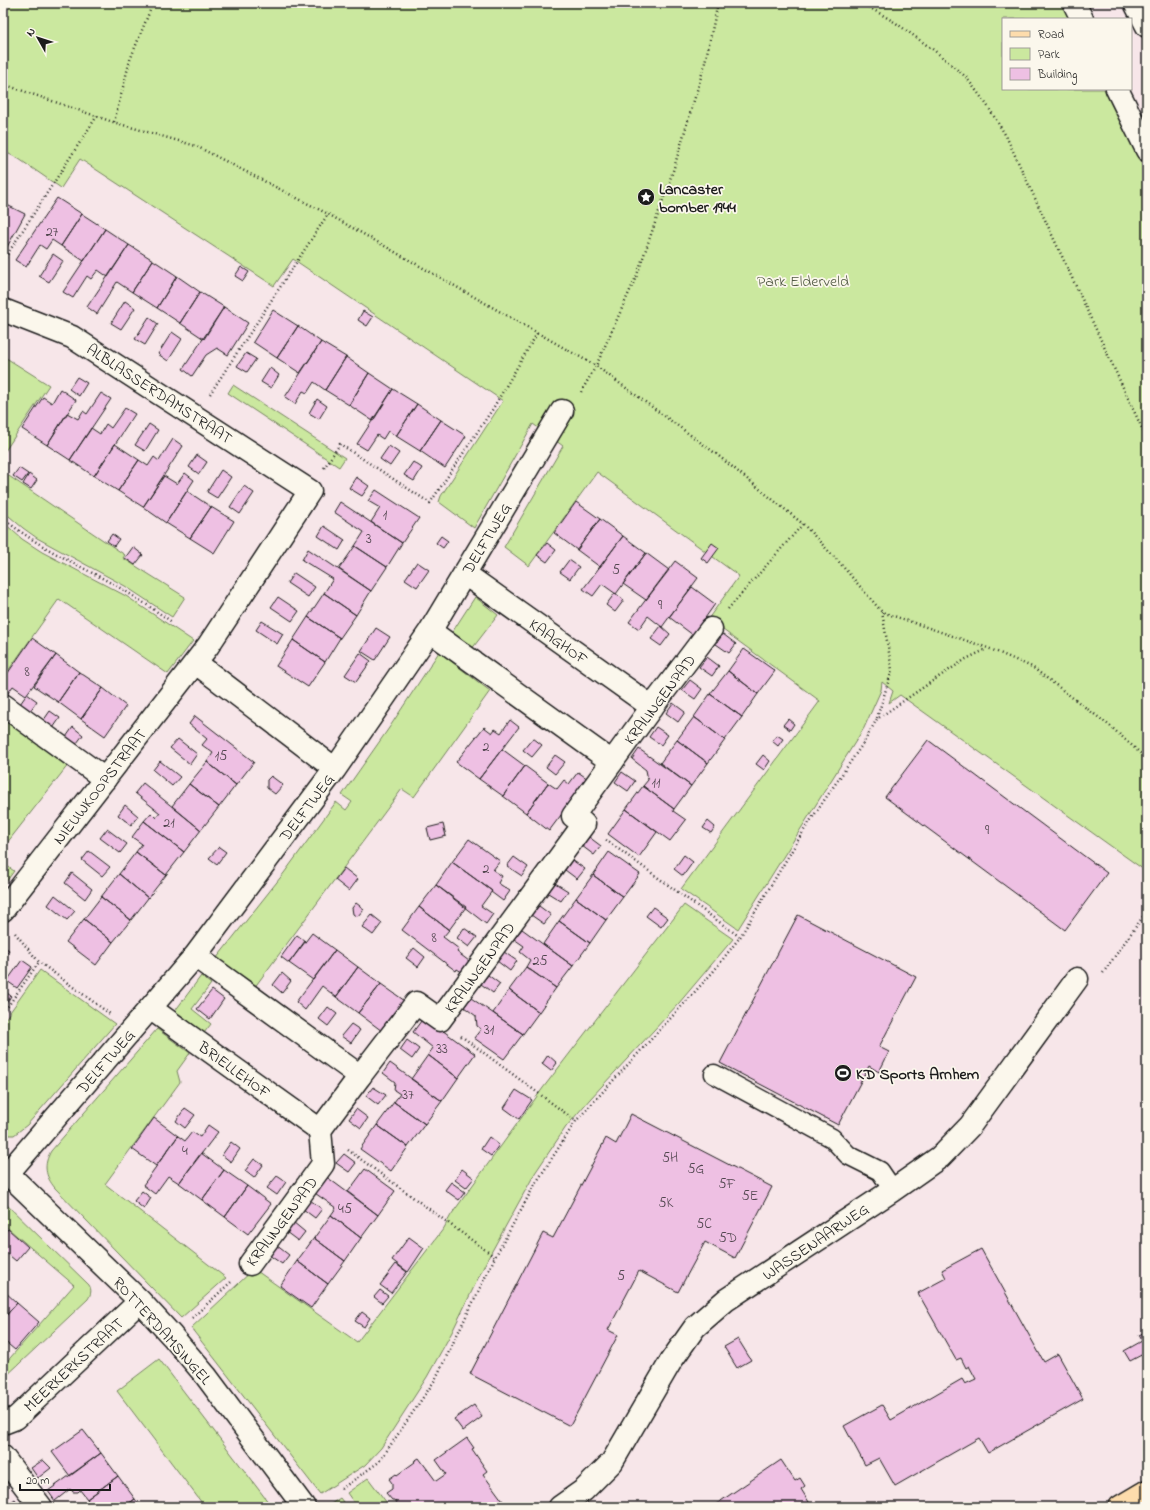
<svg xmlns="http://www.w3.org/2000/svg" width="1150" height="1510" font-family="'Indie Flower',sans-serif">
<rect width="100%" height="100%" fill="#f7e6e9"/>
<filter id="ink" filterUnits="userSpaceOnUse"><feTurbulence type="fractalNoise" baseFrequency=".025" numOctaves="2"/><feDisplacementMap in="SourceGraphic" scale="8" xChannelSelector="R" yChannelSelector="G"/><feConvolveMatrix kernelMatrix="1 2 1 2 8 2 1 2 1" color-interpolation-filters="sRGB"/></filter>
<g filter="url(#ink)">
<path fill="#cbe89f" stroke="#74825e" d="M3,3H1061L1069,19H1003V89H1104L1147,175V872L900,695L889,703L893,691L882,682L881,690L864,728L738,929L681,889L820,701L708,619L739,576L597,472L529,566L504,547L563,446L533,424L474,528L439,502L441,496L503,401L293,259L274,286L80,159L61,188L19,159L3,151Z
M3,356L49,385L3,454Z
M233,385L345,458L339,467L228,393Z
M3,472L125,555L123,558L185,597L172,617L125,586L37,538L23,528L3,511Z
M3,522L22,539L42,552L126,596L193,641L168,674L59,599L3,678Z
M475,597L498,615L471,650L451,634Z
M439,652L490,691L414,797L402,789L254,988L216,959L284,873L336,802L346,810L352,802L342,795L389,728Z
M3,710L72,760L3,848Z
M3,863L14,871L3,886Z
M684,905L733,939L679,1003L590,1099L566,1127L535,1173L487,1260L452,1332L427,1377L381,1448L365,1465L320,1494L191,1328L254,1269L357,1342L444,1228L451,1215L543,1088Z
M40,970L115,1024L27,1125L14,1135H3V1022Z
M201,976L211,984L192,1009L211,1024L204,1033L175,1011Z
M157,1029L190,1053L177,1071L180,1082L105,1184L226,1278L181,1318L55,1188C45,1176 43,1165 51,1151Z
M3,1201L89,1285C92,1290 91,1294 88,1299L3,1379V1366L74,1285L3,1224Z
M159,1359L272,1507H205L117,1391Z
M368,1478L390,1507H357L347,1493Z
M340,1498L347,1507H329L328,1506Z"/>
<path fill="#eec0e3" stroke="#1c1c1c" d="M57,198L82,214L61,246L52,240L46,249L40,245L26,267L15,260Z
M3,203L25,214L7,247L3,245Z
M82,214L105,229L84,261L61,246Z
M105,229L129,245L108,277L98,270L91,279L87,276L73,298L63,292Z
M129,245L153,260L132,292L117,282L97,314L87,307Z
M53,254L63,261L49,282L39,276Z
M153,260L177,276L157,308L132,292Z
M241,267L249,272L243,281L235,276Z
M177,276L200,292L180,323L157,308Z
M200,292L224,307L204,339L180,323Z
M125,301L135,308L121,329L111,323Z
M224,307L248,323L228,355L217,348L206,355L192,376L183,369Z
M273,310L298,326L277,358L253,342Z
M363,311L373,317L367,326L358,320Z
M149,317L158,324L145,345L135,339Z
M298,326L321,342L300,373L277,358Z
M172,332L182,339L168,361L158,354Z
M321,342L346,357L325,390L314,382L307,393L303,391L295,404L285,397Z
M246,353L256,359L247,372L237,366Z
M346,357L369,373L349,405L325,390Z
M270,368L279,375L271,388L261,382Z
M369,373L393,389L373,421L349,405Z
M77,377L87,383L79,396L69,389Z
M60,389L76,400L47,445L22,429L43,397L52,403Z
M393,389L417,404L396,436L388,431L383,439L377,435L367,450L357,444Z
M101,393L111,399L70,460L47,445L67,413L78,419L83,411L87,414Z
M317,399L327,406L319,419L309,413Z
M417,404L441,420L420,451L396,436Z
M125,408L135,414L94,476L70,460L91,428L100,434L106,424L111,428Z
M441,420L466,436L445,468L420,451Z
M149,424L158,430L145,451L135,445Z
M173,439L183,446L143,507L118,491L139,460L148,466L154,457L159,461Z
M115,444L139,460L118,491L94,476Z
M389,446L399,453L390,466L380,459Z
M197,455L207,462L199,474L189,467Z
M413,462L422,468L414,481L404,475Z
M19,468L28,474L22,482L13,476Z
M221,470L231,477L217,498L207,492Z
M185,473L194,480L166,523L143,507L164,476L177,484Z
M29,474L37,480L31,489L23,484Z
M356,477L369,486L362,496L349,488Z
M244,486L254,493L240,514L230,507Z
M376,490L419,518L402,543L371,522L380,508L368,501Z
M187,491L211,507L190,538L166,523Z
M340,502L402,543L387,567L355,546L364,532L334,512Z
M576,502L600,519L577,550L554,533Z
M211,507L234,521L214,553L190,538Z
M600,519L623,536L600,567L577,550Z
M324,526L345,540L339,550L318,536Z
M112,534L119,539L114,546L107,541Z
M441,536L448,541L443,548L436,543Z
M623,536L646,553L616,594L602,584L593,596L583,589Z
M547,543L556,550L547,562L537,555Z
M712,543L719,548L708,563L701,558Z
M355,546L387,567L371,591L339,569Z
M133,547L143,555L135,565L125,558Z
M308,549L371,591L356,615L324,593L333,579L302,560Z
M646,553L669,570L646,600L623,584Z
M569,560L579,567L570,579L560,572Z
M675,561L698,578L662,627L648,616L639,629L629,622Z
M417,562L429,570L417,587L405,579Z
M294,573L315,587L308,597L287,583Z
M692,587L715,604L693,635L669,617Z
M324,593L356,615L340,638L308,617Z
M615,593L624,600L615,612L606,605Z
M278,597L299,611L292,621L271,607Z
M308,617L340,638L325,662L293,640Z
M262,621L283,634L277,644L256,630Z
M661,626L670,634L661,646L651,639Z
M376,628L390,637L375,660L361,651Z
M723,634L736,644L729,653L716,644Z
M32,638L56,655L26,695L13,686L5,697L3,696V680Z
M293,640L325,662L308,687L276,666Z
M744,649L775,671L758,694L728,671Z
M360,653L371,661L356,682L345,675Z
M56,655L79,672L58,702L34,686Z
M707,657L719,666L712,676L699,667Z
M728,671L758,694L742,717L710,694Z
M79,672L103,688L81,719L58,702Z
M690,680L702,689L695,699L682,690Z
M103,688L126,706L105,736L81,719Z
M27,694L37,701L28,714L18,707Z
M710,694L742,717L725,740L694,717Z
M673,703L685,712L678,722L666,713Z
M50,711L60,718L51,731L41,724Z
M195,716L254,762L236,785L207,762L213,753L202,745L207,739L189,724Z
M694,717L725,740L708,763L677,740Z
M788,719L794,724L790,730L783,725Z
M510,720L519,727L479,779L456,762L484,727L492,733L495,729L501,733Z
M73,727L83,735L74,747L64,740Z
M656,727L668,735L661,745L649,737Z
M777,735L783,739L778,746L772,741Z
M533,738L542,745L532,757L523,750Z
M178,739L197,754L190,764L170,748Z
M677,740L708,763L691,786L660,763Z
M928,740L1107,873L1065,930L885,797Z
M502,749L525,766L503,796L479,779Z
M639,749L691,786L674,809L643,786L648,780L646,770L632,759Z
M555,755L565,762L555,774L546,767Z
M763,755L770,761L764,770L756,764Z
M160,761L180,777L172,786L153,770Z
M207,762L236,785L219,807L189,784Z
M525,766L548,783L526,813L503,796Z
M578,772L588,779L549,831L526,813L548,783L557,789L564,780L569,784Z
M622,772L635,781L628,791L615,782Z
M271,776L283,785L275,794L267,788V780Z
M143,783L201,830L184,852L144,821L151,813L156,818L160,813L135,793Z
M189,784L219,807L201,830L172,806Z
M643,786L674,809L673,811L686,820L670,841L626,809Z
M125,805L138,816L131,825L118,815Z
M626,809L657,832L639,857L608,834Z
M144,821L184,852L166,875L136,852L142,844L132,837Z
M708,821L715,827L711,833L703,828Z
M443,824L446,836L430,840L427,828Z
M107,829L127,844L120,853L100,838Z
M589,837L601,846L594,855L582,846Z
M469,839L500,861L493,870L502,876L498,883L510,891L503,901L491,892L492,891L452,862Z
M219,847L226,852L217,864L209,858Z
M89,851L110,867L102,876L82,860Z
M136,852L166,875L148,898L119,874Z
M609,852L640,874L623,897L593,875Z
M684,855L693,862L683,876L674,869Z
M514,857L528,867L522,876L507,866Z
M572,860L585,869L577,879L565,870Z
M452,862L492,891L481,906L493,914L486,924L436,885Z
M344,868L358,879L349,891L335,880Z
M72,873L92,889L85,899L65,883Z
M119,874L148,898L131,920L101,897Z
M593,875L623,897L606,920L576,898Z
M555,883L568,891L561,901L548,893Z
M436,885L466,907L449,930L419,907Z
M55,895L75,911L67,920L48,905Z
M101,897L131,920L113,942L84,919Z
M576,898L606,920L590,943L559,921Z
M356,903L364,909L357,917L353,914L352,908Z
M539,906L551,915L544,924L531,915Z
M419,907L449,930L443,937L459,949L457,952L473,964L465,974L457,969L456,971L402,930Z
M653,907L668,918L661,927L646,916Z
M372,915L382,923L373,935L362,927Z
M798,915L916,977L879,1047L889,1052L879,1072L869,1066L838,1125L720,1063Z
M84,919L113,942L96,965L66,942Z
M559,921L590,943L573,966L543,944Z
M464,928L477,937L469,947L457,938Z
M522,929L573,966L556,988L526,967L530,960L520,952L524,946L514,939Z
M312,933L335,950L313,980L289,963Z
M297,935L305,941L289,963L281,957Z
M3,946L9,950L3,959Z
M414,948L425,957L418,967L406,958Z
M335,950L358,967L336,997L322,986L305,1010L296,1002Z
M504,952L517,961L510,971L497,961Z
M22,960L32,967L17,988L7,981Z
M358,967L381,984L358,1013L336,997Z
M526,967L556,988L539,1012L509,990Z
M282,973L291,981L282,993L273,985Z
M488,975L500,984L493,993L481,984Z
M381,984L405,1001L382,1031L358,1013Z
M3,990L11,996L3,1008Z
M212,990L224,999L210,1019L197,1009Z
M509,990L539,1012L523,1034L493,1013Z
M471,998L523,1034L504,1059L474,1038L481,1029L477,1026L476,1016L464,1007Z
M328,1007L337,1014L328,1026L319,1019Z
M424,1017L475,1054L458,1078L428,1055L433,1048L413,1032Z
M351,1024L360,1030L351,1043L341,1036Z
M407,1040L419,1049L412,1059L400,1050Z
M428,1055L458,1078L442,1101L411,1079Z
M548,1055L557,1063L551,1071L542,1064Z
M390,1063L442,1101L425,1124L394,1102L400,1094L394,1090L395,1082L383,1073Z
M373,1087L386,1095L378,1105L366,1096Z
M516,1090L532,1100L519,1119L504,1108Z
M394,1102L425,1124L408,1147L377,1125Z
M185,1108L195,1115L185,1128L176,1121Z
M356,1109L368,1118L361,1128L349,1119Z
M631,1114L772,1187L735,1258L705,1242L678,1292L639,1271L608,1330L618,1335L570,1426L470,1374L543,1233L553,1238L606,1138L616,1144Z
M154,1118L178,1136L156,1166L132,1149Z
M208,1125L218,1132L179,1183L168,1176L155,1194L143,1185L178,1136L185,1141L192,1132L200,1137Z
M377,1125L408,1147L391,1171L360,1149Z
M489,1137L499,1145L491,1156L481,1149Z
M231,1142L240,1149L231,1162L222,1155Z
M201,1153L224,1170L202,1200L179,1183Z
M344,1154L356,1163L349,1172L336,1163Z
M254,1159L263,1165L254,1178L245,1171Z
M365,1169L395,1191L378,1215L348,1192Z
M462,1169L474,1178L466,1188L455,1180Z
M224,1170L247,1186L225,1217L202,1200Z
M324,1175L378,1215L361,1238L331,1215L336,1208L312,1191Z
M277,1176L286,1182L277,1195L267,1188Z
M451,1182L465,1192L459,1200L445,1190Z
M247,1186L271,1204L248,1234L225,1217Z
M142,1191L151,1198L144,1209L134,1201Z
M310,1200L322,1209L315,1218L303,1209Z
M331,1215L361,1238L345,1261L314,1238Z
M293,1222L305,1232L298,1241L286,1232Z
M8,1229L28,1247L16,1261L3,1250V1235Z
M409,1237L424,1248L408,1272L392,1260Z
M314,1238L345,1261L328,1284L297,1261Z
M276,1245L289,1255L282,1264L269,1255Z
M981,1249L1044,1362L1058,1354L1083,1399L988,1453L979,1438L895,1486L879,1458L865,1465L844,1426L882,1405L891,1420L962,1379L965,1384L976,1379L969,1366L966,1368L961,1358L956,1360L918,1293L946,1278L942,1270Z
M297,1261L328,1284L311,1308L280,1286Z
M396,1264L407,1272L391,1293L380,1285Z
M3,1290L17,1303L3,1319Z
M380,1290L388,1296L382,1303L374,1297Z
M17,1303L39,1322L15,1350L3,1340V1319Z
M362,1312L370,1318L364,1327L355,1321Z
M1147,1331V1345L1145,1346L1139,1335Z
M738,1339L751,1360L737,1368L724,1347Z
M1142,1341L1147,1349V1352L1130,1361L1124,1351Z
M474,1405L482,1417L463,1431L454,1419Z
M83,1430L101,1453L70,1476L52,1452Z
M467,1438L474,1448L472,1449L487,1471L483,1474L505,1504L501,1507H434L433,1505L430,1507H399L394,1500H392L386,1493L392,1489V1483L389,1479L396,1474L397,1475L415,1462L414,1461L419,1458L436,1481L446,1474L436,1460Z
M101,1453L118,1476L87,1499L80,1490L78,1492H73L70,1489L55,1501L48,1491Z
M43,1460L51,1468L38,1478L31,1468Z
M781,1460L795,1481L800,1478L805,1486L801,1489L812,1507H712Z
M118,1476L135,1499L124,1507H93L87,1499Z
M15,1499L21,1507H3V1505H7Z
M135,1499L141,1507H124Z
M853,1503L855,1507H847Z"/>
<g fill="none" stroke-linecap="round" stroke-linejoin="round">
<defs>
<path id="service" d="M714,1074L832,1138L848,1155L880,1171L893,1190"/>
<path id="pedestrian" d="M3,705L105,779
M652,707L711,629
M360,1076L416,1003L440,1020L584,824L573,816L612,762
M250,1264L323,1164L320,1130
M3,1457L41,1507"/>
<path id="minor" d="M3,310L72,337L310,491L208,646L3,910
M430,631L612,762L652,707L465,574
M196,663L335,769
M150,1008L320,1130L360,1076L195,956
M3,1169L140,1301L172,1336L206,1376L304,1507
M8,1173L195,956L335,769L430,631L562,411
M3,1423L16,1418L140,1301
M560,1507L584,1490L612,1462L671,1361L695,1327L726,1300L893,1190L940,1157L970,1126L1077,979"/>
<path id="secondary" d="M1074,3L1082,19
M1135,3L1147,26
M1117,89L1147,150"/>
<path id="primary" d="M1120,1507L1147,1491"/>
</defs>
<use href="#service" stroke="#1c1c1c" stroke-width="21"/>
<use href="#pedestrian" stroke="#1c1c1c" stroke-width="25"/>
<use href="#minor" stroke="#1c1c1c" stroke-width="25"/>
<use href="#secondary" stroke="#1c1c1c" stroke-width="25"/>
<use href="#primary" stroke="#1c1c1c" stroke-width="25"/>
<path stroke="#1c1c1c" stroke-width="2.5" stroke-dasharray="1 3" stroke-linecap="butt" d="M862,3L896,23L935,51L966,77L987,105L1006,136L1147,439
M3,84L113,122L196,146L328,214L596,366L715,453L803,524L838,561L882,612L988,648L1032,667L1110,726L1147,759
M114,122L130,60L153,3
M3,261L97,116
M581,392L596,366L637,275L673,171L704,67L718,3
M210,394L328,214
M324,468L340,444L430,503L492,410L538,332
M3,518C36,546 75,563 113,584C133,595 153,609 172,622
M728,609L803,524
M877,718L892,670L882,612
M606,840L740,937
M15,933L39,962L110,1014
M1103,973L1147,911
M3,1013L39,962
M461,1036L576,1121
M348,1150L495,1257
M192,1318L231,1282
M341,1489L379,1462L435,1380L495,1257L534,1186L576,1121L713,972L740,937L806,827L864,742L877,719L937,678L966,659L987,649"/>
<use href="#service" stroke="#fbf7ec" stroke-width="18"/>
<use href="#pedestrian" stroke="#fbf7ec" stroke-width="22"/>
<use href="#minor" stroke="#fbf7ec" stroke-width="22"/>
<use href="#secondary" stroke="#fbf7ec" stroke-width="22"/>
<use href="#primary" stroke="#fddcac" stroke-width="22"/>
</g>
</g>
<defs>
<symbol id="sight-disc" viewBox="-11 -11 22 22"><circle r="9.5" fill="#1c1c1c" stroke="#fbf7ec"/><path d="M0-6L1.8-2.2L6-1.7L2.9 1.2L3.7 5.4L0 3.3L-3.7 5.4L-2.9 1.2L-6-1.7L-1.8-2.2Z" fill="#fff"/></symbol>
<symbol id="stadium-disc" viewBox="-11 -11 22 22"><circle r="9.5" fill="#1c1c1c" stroke="#fbf7ec"/><path d="M0-5a6.5 5 0 1 0 0 10a6.5 5 0 1 0 0-10ZM-3.5-1.8h7v3.6h-7Z" fill="#fff"/></symbol>
</defs>
<g fill-rule="evenodd">
<use href="#sight-disc" x="636" y="187" width="20" height="20"/>
<use href="#stadium-disc" x="833" y="1063" width="20" height="20"/>
</g>
<g text-anchor="middle" stroke-width="3.5" stroke-linejoin="round" paint-order="stroke">
<g font-size="14" fill="#50454e">
<text x="52" y="236">27</text>
<text x="385" y="519">1</text>
<text x="369" y="543">3</text>
<text x="616" y="574">5</text>
<text x="660" y="609">9</text>
<text x="27" y="676">8</text>
<text x="486" y="751">2</text>
<text x="221" y="760">15</text>
<text x="656" y="787">11</text>
<text x="169" y="827">21</text>
<text x="987" y="834">9</text>
<text x="486" y="873">2</text>
<text x="434" y="942">8</text>
<text x="540" y="965">25</text>
<text x="489" y="1034">31</text>
<text x="442" y="1053">33</text>
<text x="408" y="1099">37</text>
<text x="185" y="1155">4</text>
<text x="670" y="1162">5H</text>
<text x="696" y="1173">5G</text>
<text x="727" y="1188">5F</text>
<text x="750" y="1200">5E</text>
<text x="666" y="1207">5K</text>
<text x="345" y="1213">45</text>
<text x="704" y="1228">5C</text>
<text x="728" y="1242">5D</text>
<text x="621" y="1280">5</text>
</g>
<g font-size="16" font-weight="bold" fill="#1c1c1c" stroke="#fbf7ec" text-anchor="start">
<text x="659" y="194">Lancaster<tspan x="659" dy="18">bomber 1944</tspan></text>
<text x="856" y="1079">KD Sports Arnhem</text>
</g>
<g font-size="16" fill="#515943" stroke="#fbf7ec">
<text x="803" y="286">Park Elderveld</text>
</g>
<g font-size="16" fill="#1c1c1c" stroke="#fbf7ec">
<text transform="translate(160 393) rotate(33)" y="6">ALBLASSERDAMSTRAAT</text>
<text transform="translate(486 538) rotate(-59)" y="6">DELFTWEG</text>
<text transform="translate(559 641) rotate(35)" y="6">KAAGHOF</text>
<text transform="translate(659 699) rotate(-53)" y="6">KRALINGENPAD</text>
<text transform="translate(99 786) rotate(-52)" y="6">NIEUWKOOPSTRAAT</text>
<text transform="translate(306 807) rotate(-53)" y="6">DELFTWEG</text>
<text transform="translate(479 967) rotate(-54)" y="6">KRALINGENPAD</text>
<text transform="translate(105 1061) rotate(-49)" y="6">DELFTWEG</text>
<text transform="translate(235 1069) rotate(36)" y="6">BRIELLEHOF</text>
<text transform="translate(281 1221) rotate(-53)" y="6">KRALINGENPAD</text>
<text transform="translate(815 1241) rotate(-34)" y="6">WASSENAARWEG</text>
<text transform="translate(163 1330) rotate(48)" y="6">ROTTERDAMSINGEL</text>
<text transform="translate(73 1364) rotate(-43)" y="6">MEERKERKSTRAAT</text>
</g>
</g>
<rect width="1150" height="1510" fill="none" stroke="#fbf7ec" stroke-width="16"/>
<rect x="8" y="8" width="1134" height="1494" fill="none" stroke="#1c1c1c" stroke-width="1.5" filter="url(#ink)"/>
<rect x="1002" y="18" width="130" height="72" fill="#fbf7ec" stroke="#a29f99"/>
<rect x="1010" y="31" width="20" height="6" fill="#fddcac" stroke="#a29f99"/>
<text x="1038" y="38" font-size="12" fill="#1c1c1c">Road</text>
<rect x="1010" y="48" width="20" height="12" fill="#cbe89f" stroke="#a29f99"/>
<text x="1038" y="58" font-size="12" fill="#1c1c1c">Park</text>
<rect x="1010" y="68" width="20" height="12" fill="#eec0e3" stroke="#a29f99"/>
<text x="1038" y="78" font-size="12" fill="#1c1c1c">Building</text>
<g transform="translate(38 38) rotate(309)" stroke="#fbf7ec" stroke-width="3" paint-order="stroke">
<path d="M0-3L7 15L0 10L-7 15Z" fill="#1c1c1c"/>
<text y="-6" font-size="11" font-weight="bold" text-anchor="middle" fill="#1c1c1c">N</text>
</g>
<path d="M20 1484v6h90v-6" fill="none" stroke="#1c1c1c" stroke-width="2"/>
<text x="26" y="1484" font-size="12" fill="#1c1c1c" stroke="#fbf7ec" stroke-width="3" paint-order="stroke">20 m</text>
</svg>
